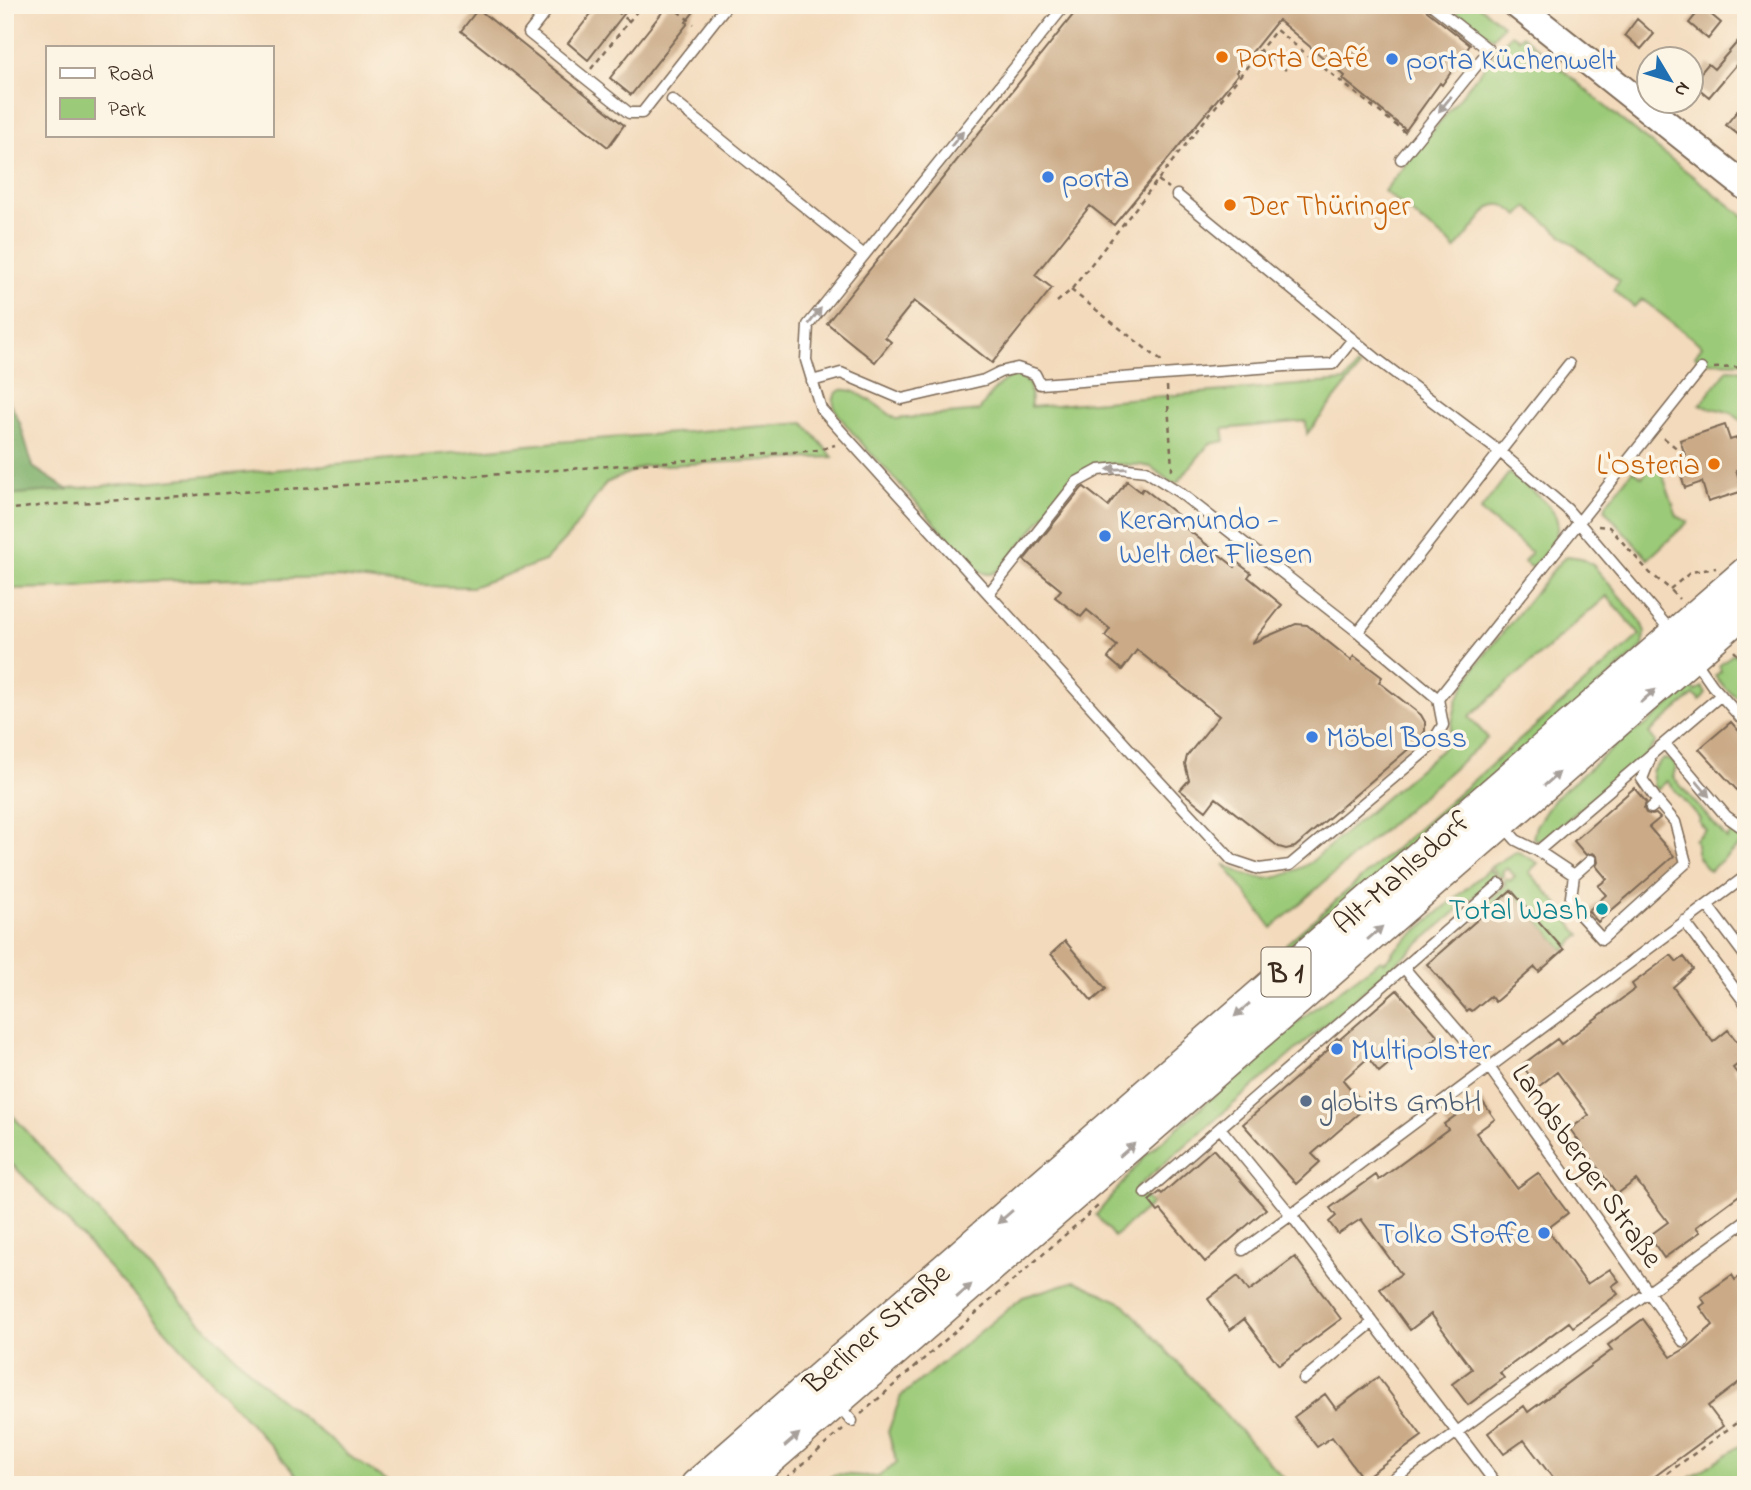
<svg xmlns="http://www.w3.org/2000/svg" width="1751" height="1490" font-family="'Indie Flower',sans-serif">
<rect width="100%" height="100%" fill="#fcf5e5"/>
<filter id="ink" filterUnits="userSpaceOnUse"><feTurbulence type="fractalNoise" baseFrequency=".0143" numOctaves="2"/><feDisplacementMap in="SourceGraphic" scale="14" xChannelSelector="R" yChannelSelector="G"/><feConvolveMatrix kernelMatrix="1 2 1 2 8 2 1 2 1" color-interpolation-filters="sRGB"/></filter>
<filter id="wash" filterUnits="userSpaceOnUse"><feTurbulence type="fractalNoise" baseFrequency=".00686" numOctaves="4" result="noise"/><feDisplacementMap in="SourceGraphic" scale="28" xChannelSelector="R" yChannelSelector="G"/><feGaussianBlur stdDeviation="1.57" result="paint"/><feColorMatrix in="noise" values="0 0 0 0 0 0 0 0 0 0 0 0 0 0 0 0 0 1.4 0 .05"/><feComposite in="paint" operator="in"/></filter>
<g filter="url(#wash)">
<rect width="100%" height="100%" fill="#f3dabc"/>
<path fill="#9bca78" stroke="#6b7a4b" stroke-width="2" d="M1446,5H1478L1503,25L1493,38Z
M1511,34L1519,39L1522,35L1620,119L1746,218V363L1701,362L1695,356L1702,346L1642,299L1634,307L1613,290L1619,281L1527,207L1519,216C1508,208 1504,201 1490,207L1455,250L1452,245L1384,191Z
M1357,366L1360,368L1307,434L1306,421L1223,429L1225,441L1209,444L1178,482L1172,483L1151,467L1140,465L1109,464L1094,466L1078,474L1006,563C995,573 990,579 977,569C948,537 919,506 890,474C874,456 855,438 841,418C837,413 832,405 834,398C842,373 885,412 896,419L979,411C987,400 1005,369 1021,378C1025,380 1027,383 1030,386L1031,407L1345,381Z
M1728,369L1746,370V425L1732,413L1700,405Z
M804,423L833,457L644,466L606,483L571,533L545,561L472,587L416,586L340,577L150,581L65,588L5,589V495L412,457L558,442Z
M1653,463L1661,470L1677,516L1688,522L1648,559L1605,510L1607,503L1633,470L1642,477Z
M1509,473C1549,505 1582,519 1533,566L1530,567L1524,562L1531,552L1480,511Z
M1567,556L1581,558L1593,565L1640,620L1645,632L1643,647L1295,954L1286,944L1640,635L1607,596L1469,717L1488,738L1272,928L1224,864C1258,884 1277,883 1311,862L1441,750L1449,737L1457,700L1475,667L1559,563Z
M1734,653L1746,666V704L1725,688L1715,676L1721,671L1719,666Z
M1702,687L1706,694L1700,701L1694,695L1649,733L1656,742L1648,753L1543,840H1537L1533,838L1536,826L1554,799L1627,736L1646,725L1670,704L1692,688L1696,691Z
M1664,759L1672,761L1676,766L1673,777L1727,839L1732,830L1737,834L1746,835V840L1709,871L1697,856V844L1694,840L1706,830L1698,821L1700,819L1667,781L1657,790L1654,787L1652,771L1661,760Z
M1517,851L1538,863L1529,872L1559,905L1557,908L1581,935L1564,950L1511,890L1483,915L1478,910L1506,885L1504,881L1507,879L1510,881L1515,876L1507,868L1502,872L1504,875L1501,878L1491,867Z
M1489,869L1496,877L1136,1188L1152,1204L1114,1237L1096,1215L1145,1156L1311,1011L1381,960L1384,962L1393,954L1392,952Z
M5,1107L168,1289L270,1391L351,1457L393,1485H306L57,1210L5,1157Z
M1075,1281L1123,1303L1290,1485H814L836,1474L878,1477L897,1463L888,1432L901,1396L1023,1297Z
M1746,1442V1485H1679Z"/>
<path fill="#7cae68" stroke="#5c6c43" stroke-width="2" d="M5,393L20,423L33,467L68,490L5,495Z"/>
<g id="blocks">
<path fill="#caaa87" d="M598,5H631L588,60L568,43Z
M668,5H699L686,22L688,23L631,95L610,78Z
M1081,5H1425L1427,11L1470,45L1442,85L1440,83L1406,130L1343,79L1345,76L1278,20L1236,72L1238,74L1114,225L1090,206L1035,275L1052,288L992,363L914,301L885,337L891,342L875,362L827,323Z
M1702,7L1721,23L1708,39L1689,23Z
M478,9L624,125L608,147L461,31Z
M1637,19L1654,34L1641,49L1625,35Z
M1746,32V71L1737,64L1709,97L1692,83L1708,64L1714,69Z
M1738,110L1746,116V129L1740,136L1726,125Z
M1725,425L1730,440L1740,437L1746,455V467L1736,470L1743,491L1708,502L1702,482L1685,488L1676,459L1685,455L1680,440Z
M1127,481L1141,492L1143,488L1180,517L1177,521L1235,567L1238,563L1251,573L1248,577L1282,605L1252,643L1296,624L1307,625L1351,660L1354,656L1382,677L1379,682L1421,715L1425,722V731L1420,739L1295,847L1286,849L1279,847L1216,798L1206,811L1180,790L1189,780L1185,764L1187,756L1219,716L1137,650L1122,670L1108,658L1117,646L1105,636L1110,629L1087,610L1081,617L1055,597L1061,590L1024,560L1082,488L1084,487L1108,506Z
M1731,722L1746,739V800L1699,749Z
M1634,788L1646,802L1644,809L1646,813L1652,815L1656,814L1660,818L1649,827L1674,856L1598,922L1588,911L1606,895L1598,886L1607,879L1596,866L1598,862L1597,856L1593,853L1586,855L1574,841Z
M1511,890L1564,950L1539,972L1535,967L1495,1002L1490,996L1472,1011L1469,1009L1467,1011L1427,964Z
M1065,941L1106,989L1092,1001L1051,954Z
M1671,955L1677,962L1684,957L1693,969L1673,987L1713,1042L1728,1030L1746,1054V1058L1733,1068L1746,1085V1190L1696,1227L1700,1232L1664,1258L1649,1236L1668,1222L1636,1180L1617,1194L1570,1129L1589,1115L1557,1072L1538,1087L1522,1065L1557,1039L1561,1044L1635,989L1632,984Z
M1397,990L1438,1036L1413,1058L1406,1049L1379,1072L1368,1058L1343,1080L1366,1107L1312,1154L1320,1162L1296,1184L1243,1124L1328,1050L1327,1048L1337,1038L1339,1040Z
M1480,1098L1495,1119L1476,1133L1517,1188L1538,1173L1568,1213L1547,1229L1587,1284L1610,1269L1619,1281L1612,1286L1618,1294L1573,1327L1569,1322L1500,1373L1504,1378L1468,1405L1452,1384L1472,1369L1431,1314L1410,1330L1380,1289L1401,1274L1361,1219L1338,1234L1329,1222L1336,1216L1330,1208L1376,1175L1379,1180L1448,1129L1444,1124Z
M1213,1149L1266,1209L1205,1262L1161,1210L1158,1212L1149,1201L1160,1192L1162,1194Z
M1295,1257L1341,1319L1279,1365L1244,1319L1230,1330L1208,1299L1238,1276L1249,1291Z
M1746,1272V1377L1708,1406L1723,1426L1643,1485H1558L1524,1440L1504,1454L1488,1433L1524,1406L1528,1412L1612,1350L1608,1345L1643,1319L1671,1357L1688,1347L1713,1325L1700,1307L1705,1303L1701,1297L1732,1275L1735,1280Z
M1378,1377L1422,1436L1363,1479L1332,1437L1317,1447L1294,1417L1325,1394L1336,1409Z"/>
</g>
</g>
<g filter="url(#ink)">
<use href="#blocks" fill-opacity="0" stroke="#7b6855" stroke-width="2"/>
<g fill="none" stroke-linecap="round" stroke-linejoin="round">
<defs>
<path id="lane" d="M551,5L529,33L629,113H642L727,5
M1065,5L808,325L806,360L821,409L1131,751L1232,860L1259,869L1290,865L1429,748L1443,725L1438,699L1701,369
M672,100L864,255
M1401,159L1489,50L1432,5
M1177,195L1378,360L1500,452L1567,509L1671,631
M812,381L841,373L902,399L984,380L1000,372L1017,368L1035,374L1040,384L1285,366L1333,364L1353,339
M989,593L1077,482L1099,470L1119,468L1146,471L1179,492L1358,632L1438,699
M1358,632L1569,364
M1694,659L1712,685L1746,724
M1665,744L1726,816L1740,826L1746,825
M1650,759L1642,779L1658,802L1651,808
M1502,824L1516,840L1538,851L1721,695
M1538,851L1574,875L1591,860
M1574,875L1570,904L1602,939L1686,863L1675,822L1658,802
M1746,876L1291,1215L1457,1432L1746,1221
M1707,905L1746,957
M1684,921L1746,1004
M1404,968L1489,1067L1683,1341
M1220,1128L1291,1215L1243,1250
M1145,1193L1500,884
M1304,1379L1373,1322
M839,1406L852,1421
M1385,1485L1457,1432L1497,1485"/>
<path id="secondary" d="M1517,5L1746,187"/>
<path id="primary" d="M696,1485L1746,572
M741,1485L1746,610"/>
</defs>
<use href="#lane" stroke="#7b6855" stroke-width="13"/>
<use href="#secondary" stroke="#7b6855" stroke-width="30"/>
<use href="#primary" stroke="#7b6855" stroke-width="33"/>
<path stroke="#7b6855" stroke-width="2.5" stroke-dasharray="5 5" stroke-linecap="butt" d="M609,5L629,21
M670,5L694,24
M1260,51L1286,70
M591,69L642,5
M1158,180L1169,188
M1071,290L1164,363
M1057,302L1071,290L1276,30L1406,133
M1714,368L1746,367
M1167,386L1172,469L1169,473
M1664,438L1684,454
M5,510L47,505L406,481L732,457L819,450L835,445
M1598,526L1609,527L1650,573L1670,589L1679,599
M1670,589L1691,572L1716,568
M1734,651L1742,660L1746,661
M861,1414L1098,1206
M779,1485L843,1429
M1651,1485L1746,1416"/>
<use href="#lane" stroke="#fff" stroke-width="10"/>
<use href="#secondary" stroke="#fff" stroke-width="26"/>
<use href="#primary" stroke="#fff" stroke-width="30"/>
</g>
<defs><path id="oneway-solid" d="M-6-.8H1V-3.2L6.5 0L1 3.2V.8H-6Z" transform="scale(1.75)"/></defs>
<g fill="#a79f9a">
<use href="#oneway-solid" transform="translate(1445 104) rotate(129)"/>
<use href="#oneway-solid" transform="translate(957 139) rotate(-51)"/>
<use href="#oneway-solid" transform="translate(815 316) rotate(-53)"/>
<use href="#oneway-solid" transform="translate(1117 469) rotate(178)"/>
<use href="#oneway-solid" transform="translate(1648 696) rotate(-41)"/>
<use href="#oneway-solid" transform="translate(1552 779) rotate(-41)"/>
<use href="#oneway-solid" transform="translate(1703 789) rotate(50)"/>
<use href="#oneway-solid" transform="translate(1375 933) rotate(-41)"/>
<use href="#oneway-solid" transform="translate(1242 1010) rotate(139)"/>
<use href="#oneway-solid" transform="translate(1127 1150) rotate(-41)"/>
<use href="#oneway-solid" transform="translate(1005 1217) rotate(139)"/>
<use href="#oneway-solid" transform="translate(964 1291) rotate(-41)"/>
<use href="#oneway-solid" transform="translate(792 1440) rotate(-41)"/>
</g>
</g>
<g fill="#e8710a" stroke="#fcf5e5" stroke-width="2.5">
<circle cx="1222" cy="57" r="7"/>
<circle cx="1230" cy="205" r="7"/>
<circle cx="1714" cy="464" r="7"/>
</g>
<g fill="#3f7fe0" stroke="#fcf5e5" stroke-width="2.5">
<circle cx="1392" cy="59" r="7"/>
<circle cx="1048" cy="177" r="7"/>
<circle cx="1105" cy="536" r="7"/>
<circle cx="1312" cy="737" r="7"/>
<circle cx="1337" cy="1049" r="7"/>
<circle cx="1544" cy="1233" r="7"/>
</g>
<circle fill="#0f9aa8" stroke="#fcf5e5" stroke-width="2.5" cx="1602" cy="909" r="7"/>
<circle fill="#5c6f8a" stroke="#fcf5e5" stroke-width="2.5" cx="1306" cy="1101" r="7"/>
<g text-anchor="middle" stroke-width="7" stroke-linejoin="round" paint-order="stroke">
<rect fill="#fcf5e5" stroke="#75675a" stroke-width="2" x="1261.5" y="947.5" width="49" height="49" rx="5"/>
<g font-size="28" font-weight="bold" fill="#3b2a1e">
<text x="1286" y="982">B 1</text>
</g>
<g font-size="30" fill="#c56008" stroke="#fcf5e5" text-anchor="start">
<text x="1236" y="67">Porta Café</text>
<text x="1244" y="215">Der Thüringer</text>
<text x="1700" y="474" text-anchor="end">L'Osteria</text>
</g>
<g font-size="30" fill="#366cbe" stroke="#fcf5e5" text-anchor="start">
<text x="1406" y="69">porta Küchenwelt</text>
<text x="1062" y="187">porta</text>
<text x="1119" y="529">Keramundo -<tspan x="1119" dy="34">Welt der Fliesen</tspan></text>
<text x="1326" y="747">Möbel Boss</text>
<text x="1351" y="1059">Multipolster</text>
<text x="1530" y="1243" text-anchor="end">Tolko Stoffe</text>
</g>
<g font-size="30" fill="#3b2a1e" stroke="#fcf5e5">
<text transform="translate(1401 872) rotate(-41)" y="10">Alt-Mahlsdorf</text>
<text transform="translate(1588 1165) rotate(55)" y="10">Landsberger Straße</text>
<text transform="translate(876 1328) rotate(-41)" y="10">Berliner Straße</text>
</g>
<g font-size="30" fill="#0d838f" stroke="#fcf5e5" text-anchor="end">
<text x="1588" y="919">Total Wash</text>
</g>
<g font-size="30" fill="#4e5e75" stroke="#fcf5e5" text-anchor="start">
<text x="1320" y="1111">globits GmbH</text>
</g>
</g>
<rect width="1751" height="1490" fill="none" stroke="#fcf5e5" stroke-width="28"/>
<rect x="46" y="46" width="228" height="91" fill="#fcf5e5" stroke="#afa495" stroke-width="2"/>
<rect x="60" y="68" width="35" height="10" fill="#ffffff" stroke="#afa495" stroke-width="2"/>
<text x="108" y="80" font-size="21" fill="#3b2a1e">Road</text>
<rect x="60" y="98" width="35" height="21" fill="#9bca78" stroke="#afa495" stroke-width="2"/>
<text x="108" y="116" font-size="21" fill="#3b2a1e">Park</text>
<g transform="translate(1670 80) rotate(128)"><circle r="33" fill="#fcf5e5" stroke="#afa495" stroke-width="2"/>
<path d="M0-5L12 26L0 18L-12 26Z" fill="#1f6fb2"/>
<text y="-10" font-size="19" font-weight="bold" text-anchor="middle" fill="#3b2a1e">N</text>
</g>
</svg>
